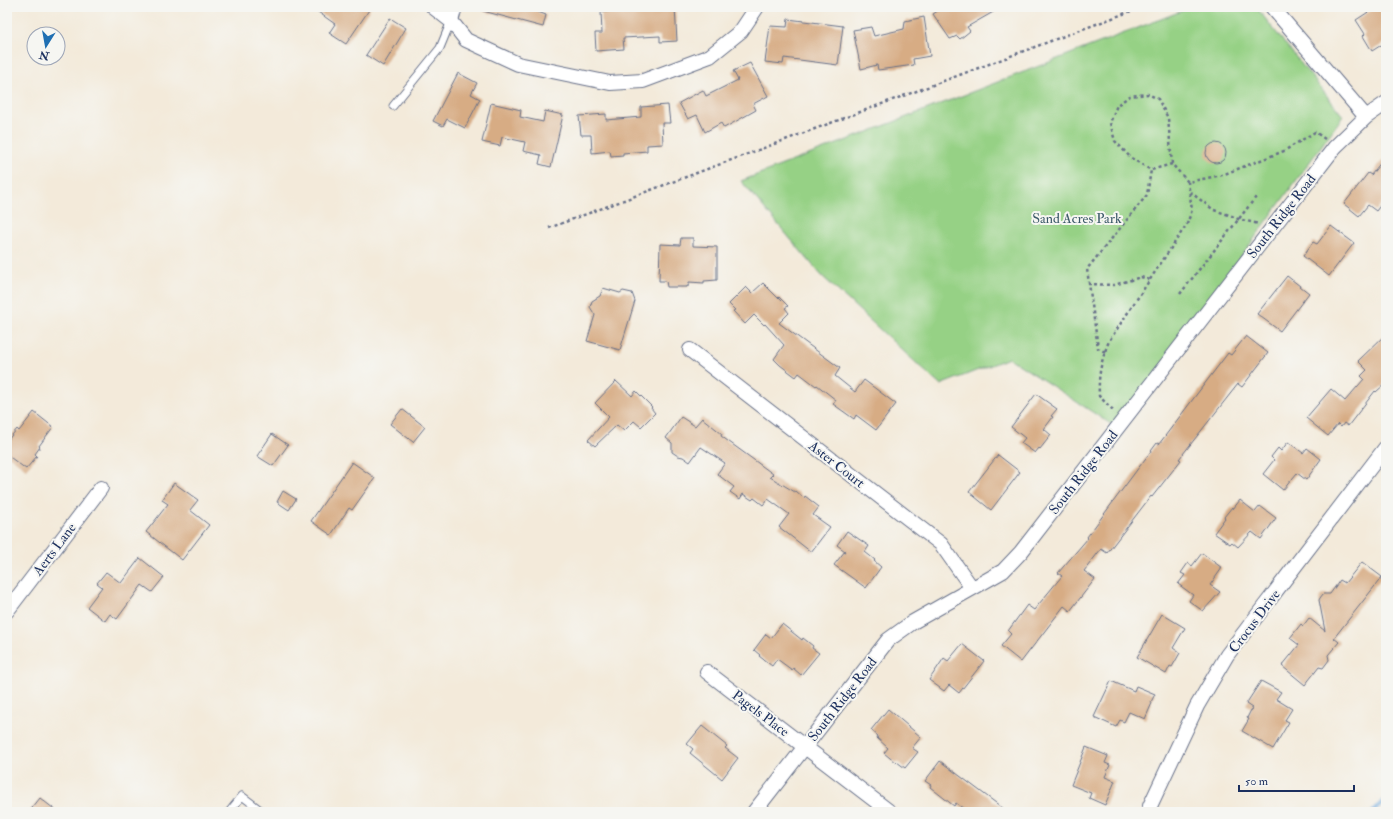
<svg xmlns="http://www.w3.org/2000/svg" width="1393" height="819" font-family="'IM FELL Double Pica',serif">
<rect width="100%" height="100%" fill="#f6f6f2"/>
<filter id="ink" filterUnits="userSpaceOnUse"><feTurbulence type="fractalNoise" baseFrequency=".025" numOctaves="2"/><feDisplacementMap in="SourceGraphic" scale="8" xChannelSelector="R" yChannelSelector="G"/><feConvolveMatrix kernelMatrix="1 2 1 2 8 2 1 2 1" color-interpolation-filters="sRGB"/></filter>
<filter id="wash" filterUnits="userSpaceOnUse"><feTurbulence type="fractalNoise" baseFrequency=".012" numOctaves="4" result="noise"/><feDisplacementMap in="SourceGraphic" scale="16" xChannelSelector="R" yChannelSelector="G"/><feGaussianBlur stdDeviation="0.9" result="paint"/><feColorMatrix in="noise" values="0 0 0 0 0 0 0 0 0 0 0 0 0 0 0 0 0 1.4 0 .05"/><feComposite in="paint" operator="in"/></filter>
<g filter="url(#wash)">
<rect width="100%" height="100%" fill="#f3eada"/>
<path fill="#96d185" stroke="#588072" d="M1192,7H1256L1343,116L1117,428L1009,358L940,385L822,276L741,181Z"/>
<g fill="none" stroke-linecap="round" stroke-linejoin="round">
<path stroke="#69a5da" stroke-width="4.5" d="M1373,812L1386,798"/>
</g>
<g id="blocks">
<path fill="#d7ac84" d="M311,7H371L346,44L329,33L335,24Z
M483,7H539L538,12L546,15L543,27L483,11Z
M618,7H675L677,41L660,42V36L623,38L624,49L596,51L595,33H602L601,12L618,11Z
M944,7H1002L967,27L970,31L960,39L957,36L950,39L933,14Z
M1376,7H1386V42L1372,51L1363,36L1365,34L1356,20Z
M924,17L930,56L913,59L914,65L878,70L877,65L861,69L853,30L871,27L874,36L904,29L905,21Z
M390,18L406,28L383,66L366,55Z
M788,19L843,26L838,65L784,58L783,64L765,62L770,26L787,27Z
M750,63L768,96L753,104L756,110L724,128L721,123L705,132L697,115L688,119L679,103L703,90L706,96L738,80L733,71Z
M458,73L477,83L471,94L480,99L465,128L447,119L443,126L433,121Z
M491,103L521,110L520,117L543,122L545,111L563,115L551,167L539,164L541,155L523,151L525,142L502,137L500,146L482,142Z
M668,105L670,123H662L663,144L647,145V151L623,153V155L611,156L610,151L592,153L591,135H581L579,116L606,114V120L641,117V107Z
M1206 153a10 10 0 1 1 20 0a10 10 0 1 1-20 0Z
M1386,156V198L1376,211L1368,205L1359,216L1344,204L1368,173L1371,175Z
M1331,226L1354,243L1329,276L1303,256L1313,242L1317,244Z
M681,238H693V246L717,247V280L704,281V283L689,282V286H687V287H667L666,281H659L660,244L680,245Z
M1287,276L1309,293L1280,331L1257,314Z
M763,283L778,298L779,297L788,306L785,308L789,313L779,323L840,368L835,376L855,392L864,380L896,404L876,430L856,415L854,419L833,404L836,400L817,385L816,386L799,373L796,377L780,365L774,359L784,345L765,324L764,325L754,315L745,324L733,311L735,310L729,304L746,287L752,293Z
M603,288L620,293L623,291L632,293L635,301L620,350L587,341L595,315L590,307L592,301L600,296Z
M1386,334V383L1376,392L1375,391L1348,426L1344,423L1341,427L1338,424L1328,436L1306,418L1331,389L1345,401L1364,379L1361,376L1367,370L1358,361Z
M1246,336L1268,353L1242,387L1238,384L1179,459L1181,460L1152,497L1151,496L1107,553L1101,549L1084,571L1095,579L1070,611L1064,606L1021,662L1001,646L1011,634L1008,631L1027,605L1034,610L1062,576L1058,573L1088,538L1087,537L1157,443L1159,444L1228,353L1231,355Z
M616,381L632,396L636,391L652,407L651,408L655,413L641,427L634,421L624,431L617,425L595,446L588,440L609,417L595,403Z
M1036,394L1057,409L1051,416L1053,417L1044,429L1051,435L1040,449L1039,448L1035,453L1021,443L1025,438L1011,427Z
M402,409L425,427L413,442L390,424Z
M34,412L53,427L39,446L40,447L35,454L37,456L26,469L7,455V441L17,429L19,431Z
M681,417L695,426L702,418L716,429L722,434L721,436L773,474L770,477L795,492L796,491L804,498L805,496L819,507L813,515L830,527L811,552L779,527L789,514L768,499L763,505L754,498L752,500L743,494L740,499L730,492L734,487L717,474L725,463L701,447L690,462L683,457L678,456L672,452V443L666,438Z
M272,434L288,445L273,466L257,456Z
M1288,442L1303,453L1307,448L1321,459L1306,480L1297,473L1283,490L1263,474L1274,460L1271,457L1278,448L1281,451Z
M998,455L1020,472L991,510L969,492Z
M352,462L375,478L352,510L349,508L331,535L311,521Z
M174,483L198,500L190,510L209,525L182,560L146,532L168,504L162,500Z
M283,491L296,499L289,510L277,502Z
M1240,500L1255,512L1260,506L1276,518L1261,539L1252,532L1238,547L1232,542L1230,544L1214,533L1225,518L1224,517L1232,507L1233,509Z
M847,531L869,546L865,552L875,560L874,561L881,567L866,588L834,565L845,551L837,545Z
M1202,553L1222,568L1210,585L1220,592L1203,611L1189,601L1193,595L1178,584L1185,575L1181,573L1188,563L1192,566Z
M140,558L164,577L152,592L142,585L117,619L110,614L105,621L87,607L102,587L97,583L106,572L121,583Z
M1362,562L1382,577L1334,638L1339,642L1328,655L1329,660L1323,668L1319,667L1305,685L1282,666L1299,645L1290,638L1301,624L1303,626L1309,618L1325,631L1319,600L1320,598L1323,594H1330L1340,580L1345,583Z
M1162,614L1185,628L1173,648L1180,653L1172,667L1170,666L1166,674L1137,657Z
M782,624L802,640L803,638L813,646L812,648L819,653L801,675L793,668L792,670L777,659L772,666L759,656L760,655L754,650L766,634L771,638Z
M962,644L984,661L959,693L949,685L944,691L929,680L944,658L948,661Z
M1111,681L1134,691L1136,686L1155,694L1151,702L1152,703L1145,719L1129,712L1124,722L1120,720L1116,727L1094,717Z
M1261,681L1281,692L1276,699L1292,709L1285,720L1289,722L1273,749L1242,731L1249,719L1247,718L1252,708L1246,704Z
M888,709L921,737L912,748L918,752L905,768L897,762L896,763L884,753L888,748L877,738L878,736L871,730Z
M702,726L727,746L725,748L738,758L722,779L690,753L693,749L687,744Z
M1086,747L1108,756L1105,763L1110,765L1105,777L1115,781L1105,805L1089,798L1091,793L1071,785Z
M940,761L1008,812H968L956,803L954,806L930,787L931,785L925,781Z
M40,798L58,812H29Z"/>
</g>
</g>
<g filter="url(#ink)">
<use href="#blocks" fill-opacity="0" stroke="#677089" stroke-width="1"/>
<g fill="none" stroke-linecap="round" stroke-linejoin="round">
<defs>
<path id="lane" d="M393,106L440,48L451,21
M229,812L242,796L263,812"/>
<path id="street" d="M433,7L451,21L466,40L518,64L610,83L643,81L710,56L741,31L757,7
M1272,7L1366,117
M451,21L455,7
M690,350L941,544L972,588
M7,611L101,488
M707,672L890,812
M754,812L888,640L913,622L1003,571L1021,552L1335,147L1366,117L1386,103
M1149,812L1150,806L1197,706L1227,655L1386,447"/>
</defs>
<use href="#lane" stroke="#677089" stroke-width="9"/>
<use href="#street" stroke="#677089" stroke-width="16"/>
<path stroke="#677089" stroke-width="2.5" stroke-dasharray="3 3" stroke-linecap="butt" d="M1172,164L1151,170L1131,158L1115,141L1110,123L1117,105L1130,96L1148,94L1158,99L1168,118L1172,164L1188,182L1222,175L1284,151L1315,132L1325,139
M1190,192L1214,210L1232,216L1238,219L1259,224
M549,228L1142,7
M1088,284L1114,285L1141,277L1150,280
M1180,294L1256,197
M1105,352L1098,348L1087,269L1147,195L1151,170
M1113,410L1099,396C1098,375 1101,361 1109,341L1187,224L1192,210L1188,182"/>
<use href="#lane" stroke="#fff" stroke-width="7"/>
<use href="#street" stroke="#fff" stroke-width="14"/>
</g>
</g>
<g text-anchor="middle" stroke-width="4" stroke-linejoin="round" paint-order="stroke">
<g font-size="14" fill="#1b2f5e" stroke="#f6f6f2">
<text transform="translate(1281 216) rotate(-52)" y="5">South Ridge Road</text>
<text transform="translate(837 464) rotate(38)" y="5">Aster Court</text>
<text transform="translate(1083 472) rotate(-52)" y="5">South Ridge Road</text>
<text transform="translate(54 549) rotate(-53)" y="5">Aerts Lane</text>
<text transform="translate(1254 621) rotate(-53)" y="5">Crocus Drive</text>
<text transform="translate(842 699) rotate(-52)" y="5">South Ridge Road</text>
<text transform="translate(761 713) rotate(37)" y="5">Pagels Place</text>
</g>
<g font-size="14" fill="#3a5868" stroke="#f6f6f2">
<text x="1077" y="223">Sand Acres Park</text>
</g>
</g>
<rect width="1393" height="819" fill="none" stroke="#f6f6f2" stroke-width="24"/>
<g transform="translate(46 46) rotate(191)"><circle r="19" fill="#f6f6f2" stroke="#9ea6b7"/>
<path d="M0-3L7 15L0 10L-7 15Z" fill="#1f6fb2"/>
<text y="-6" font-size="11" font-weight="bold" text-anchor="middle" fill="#1b2f5e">N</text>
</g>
<path d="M1239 785v6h115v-6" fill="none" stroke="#1b2f5e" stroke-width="2"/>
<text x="1245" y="785" font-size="12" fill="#1b2f5e" stroke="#f6f6f2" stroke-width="3" paint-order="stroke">50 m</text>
</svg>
